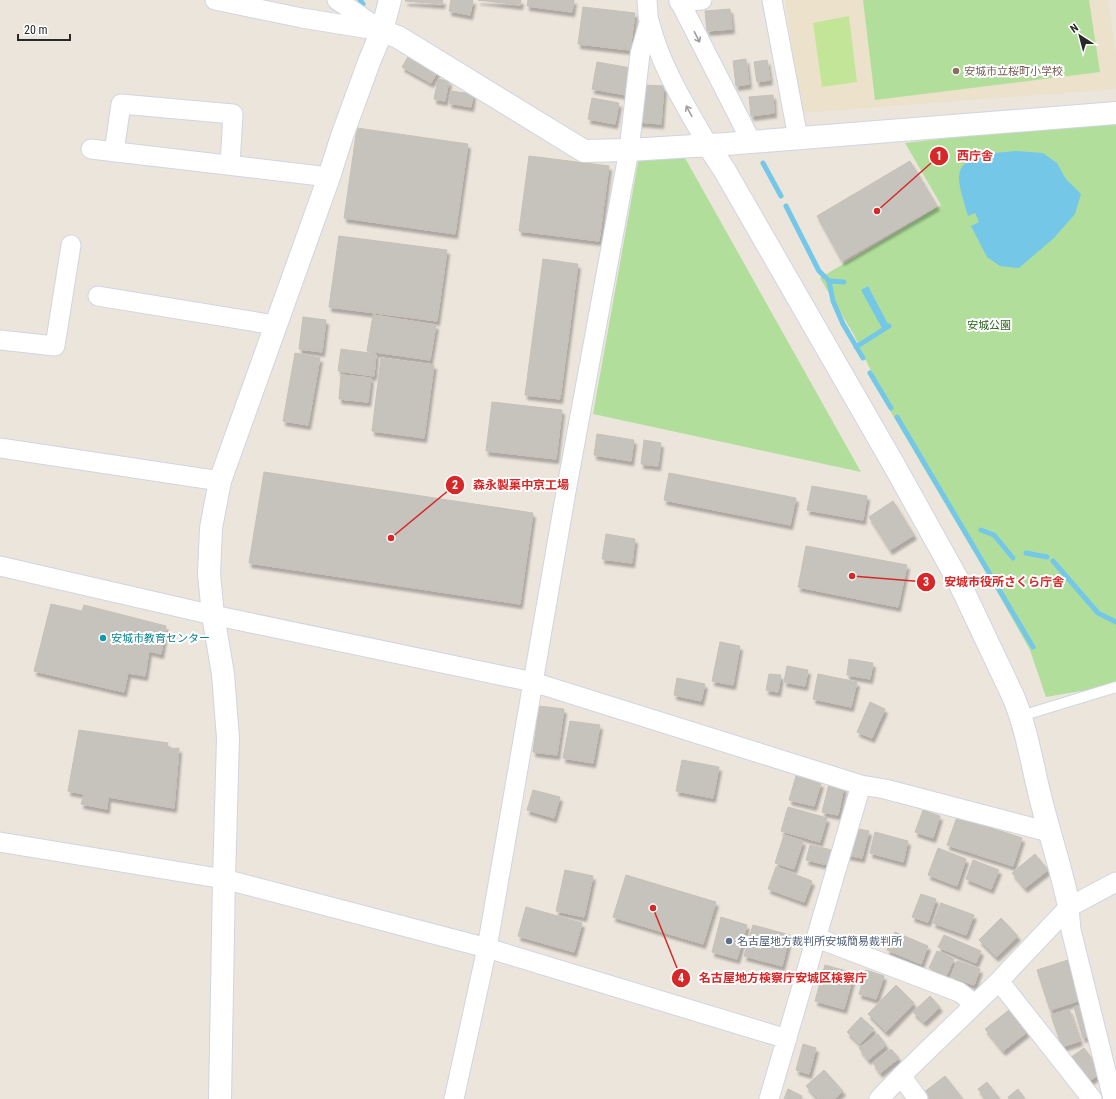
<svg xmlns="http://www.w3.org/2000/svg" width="1116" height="1099" font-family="'Roboto Condensed','Noto Sans JP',sans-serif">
<defs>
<filter id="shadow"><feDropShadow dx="2.5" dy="4.5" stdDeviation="1" flood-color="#0004"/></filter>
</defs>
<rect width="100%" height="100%" fill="#ebe5dc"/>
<path fill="#ece2cc" d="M785,0H1108L1116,53V89L802,113Z"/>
<path fill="#b1df9b" d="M863,0H1089L1100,72L875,100Z
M1116,119V685L1046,697L1030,650L991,581L889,409L854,335L820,278L941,205L905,143Z
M639,157L685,158L861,472L593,414Z"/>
<path fill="#c3e598" d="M849,16L857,82L822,87L813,23Z"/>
<path fill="#75c7e7" d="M1016,151L1043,153L1057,163L1066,179L1081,194L1075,214L1054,238L1019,268L1000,266L987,257L971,226L979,222L975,213L968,216C965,206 958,184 959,176C961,152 998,153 1016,151Z
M868,286L889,326L883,330L861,290Z"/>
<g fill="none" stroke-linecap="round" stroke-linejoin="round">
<path stroke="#75c7e7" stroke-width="5" d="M360,0L363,4
M763,163L781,196
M786,206L819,271L829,281L833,301L843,324L863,358
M829,281L844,282
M856,347L889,326
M870,373L891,408
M897,417L1033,647
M981,530L994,535L1013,558
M1026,553L1047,557
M1053,561L1098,613L1116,622"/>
</g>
<path fill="#c6c2bc" stroke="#c6c1b6" filter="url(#shadow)" d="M406,0H443L442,4L405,1Z
M451,0H473L470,15L449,11Z
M478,0H521L520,5Z
M528,0H574L572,12L527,6Z
M583,7L635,13L630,50L578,44Z
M730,9L732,29L707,31L705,11Z
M409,55L438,71L431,83L402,67Z
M746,59L749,84L736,86L733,61Z
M767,60L770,80L757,82L754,62Z
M597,62L631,68L626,95L592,89Z
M438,79L449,81L445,101L434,99Z
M642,85L664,86L661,124L638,122Z
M451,91L473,94L471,107L449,103Z
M773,95L774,113L751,116L749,97Z
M592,98L619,103L615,124L588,119Z
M357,128L468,144L455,234L344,218Z
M529,156L609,166L599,241L519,231Z
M910,161L937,206L842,261L817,216Z
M339,236L447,250L437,321L329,307Z
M543,259L578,264L560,399L525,395Z
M373,315L436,325L430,360L367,351Z
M303,317L326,320L322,352L299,349Z
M341,349L376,354L374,376L338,371Z
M295,353L320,358L308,425L283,421Z
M381,358L434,365L424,438L372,431Z
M341,375L371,378L368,402L339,399Z
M492,402L562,410L556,459L486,451Z
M597,434L634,440L631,461L594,455Z
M644,440L661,443L658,466L641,464Z
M264,472L533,513L520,604L249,563Z
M669,473L796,498L790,525L664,500Z
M812,486L867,496L863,520L807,510Z
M893,501L914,535L890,550L869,517Z
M606,534L635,539L632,563L602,559Z
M806,546L907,565L898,607L798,587Z
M51,604L82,611L84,605L166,626L161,654L149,651L145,676L128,673L124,692L34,671Z
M720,642L740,646L733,685L712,681Z
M849,659L873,663L870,679L847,675Z
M787,666L808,670L805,686L784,682Z
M769,674L781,675L778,692L766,690Z
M818,674L857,682L851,707L813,699Z
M677,678L705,684L701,701L674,695Z
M870,702L885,709L872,738L857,732Z
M539,706L564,709L557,755L533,752Z
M570,721L600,725L593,763L563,758Z
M79,730L168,743L167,749L179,748L174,808L108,797L107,809L81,804L84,794L68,791Z
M682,760L719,767L713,798L676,791Z
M796,776L821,783L814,806L789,800Z
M829,784L844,787L838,815L822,812Z
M533,790L560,797L554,818L527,810Z
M788,807L827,818L820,842L781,831Z
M923,810L940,816L933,838L915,832Z
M957,817L1022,838L1013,866L947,845Z
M853,828L869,831L862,858L847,855Z
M875,832L908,841L903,862L870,853Z
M784,835L803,841L794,869L775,863Z
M810,845L836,851L832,866L806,860Z
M938,848L966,859L957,886L928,875Z
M1035,854L1048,870L1025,888L1012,873Z
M973,860L999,870L991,889L966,879Z
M776,867L812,881L804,902L768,889Z
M565,870L593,876L584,917L556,911Z
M626,875L716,902L703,944L613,917Z
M921,894L936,899L928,922L912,917Z
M941,903L974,915L966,935L933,923Z
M526,907L582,923L574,952L518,936Z
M721,917L747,925L737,959L712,952Z
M1001,918L1018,936L996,957L979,940Z
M753,925L790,935L782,966L744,956Z
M895,932L928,946L921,964L887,950Z
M944,935L981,951L976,963L938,947Z
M937,951L954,959L946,976L929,968Z
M1068,960L1081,1000L1050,1010L1037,970Z
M957,961L980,969L974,985L951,977Z
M825,965L854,973L844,1009L815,1001Z
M866,970L884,976L876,999L859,994Z
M896,985L914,1003L886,1032L868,1014Z
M930,996L940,1007L924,1022L913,1012Z
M1084,1004L1093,1034L1083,1038L1074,1007Z
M1069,1009L1080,1041L1062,1047L1051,1015Z
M1009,1010L1027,1032L1003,1051L985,1029Z
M861,1017L874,1029L860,1044L847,1032Z
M878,1034L886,1045L868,1060L859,1048Z
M803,1044L816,1048L809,1074L796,1070Z
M1084,1048L1102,1072L1088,1082L1070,1058Z
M891,1049L899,1058L880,1073L873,1063Z
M824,1070L843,1091L834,1099H818L806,1086Z
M945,1076L963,1099H928L923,1093Z
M987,1082L1000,1099H986L978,1089Z
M788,1089L802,1096L801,1099H784Z
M1018,1089L1025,1099H1009L1008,1097Z"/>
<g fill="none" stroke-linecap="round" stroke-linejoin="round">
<defs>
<path id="service" d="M1021,716L1116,687"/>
<path id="minor" d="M215,0L302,18L382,31
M337,0L378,28
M647,0C648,8 647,17 650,24C661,67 686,107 708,145
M679,0L751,141
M772,0L798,138
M679,2L702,0
M91,149L329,177
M114,152L121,104L233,114L230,165
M98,296L275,325
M0,340L55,346L71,245
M0,448L220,481
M0,566L213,615L533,682L861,785L885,789L1049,832
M0,842L224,879L487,948L787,1039
M1069,907L1071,930L1113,1099
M817,938L959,992L975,1004
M999,981L1092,1099
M901,1076L918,1099
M454,1099L487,948L567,486L629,150L640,54L649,23
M769,1099L861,785
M879,1099L901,1076L999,981L1069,907L1116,882"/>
<path id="tertiary" d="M382,31L398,37L584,151L629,150L726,144L1116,113
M708,145L725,171L894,465L959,582L1013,696C1027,729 1032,765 1041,800C1050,836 1062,871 1069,907
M220,1099L224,879L228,738L223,674L213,615L209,574L211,528L220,481L329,177L342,136L369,62L382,31L390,0"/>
</defs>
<use href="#service" stroke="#d1d4e1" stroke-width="12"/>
<use href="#minor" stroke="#d1d4e1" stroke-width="21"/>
<use href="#tertiary" stroke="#d1d4e1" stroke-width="24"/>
<use href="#service" stroke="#fff" stroke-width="10"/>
<use href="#minor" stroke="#fff" stroke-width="19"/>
<use href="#tertiary" stroke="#fff" stroke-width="22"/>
</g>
<defs><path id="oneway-shaft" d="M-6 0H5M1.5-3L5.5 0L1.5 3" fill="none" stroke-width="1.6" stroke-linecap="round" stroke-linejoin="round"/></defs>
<g stroke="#9f9f9f">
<use href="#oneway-shaft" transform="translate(697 37) rotate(63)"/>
<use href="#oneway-shaft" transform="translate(689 111) rotate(-118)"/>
</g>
<circle fill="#8d6e63" stroke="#fff" stroke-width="1.5" cx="956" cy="71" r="4"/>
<circle fill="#0f9aa8" stroke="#fff" stroke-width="1.5" cx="103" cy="638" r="4"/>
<circle fill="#5c6f8a" stroke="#fff" stroke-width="1.5" cx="729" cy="941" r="4"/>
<g text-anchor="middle" stroke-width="4" stroke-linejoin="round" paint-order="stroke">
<g font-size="11" fill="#785e54" stroke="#fff" text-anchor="start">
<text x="964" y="75">安城市立桜町小学校</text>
</g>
<g font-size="11" fill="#2b621e" stroke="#fff">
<text x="989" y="329">安城公園</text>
</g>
<g font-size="11" fill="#0d838f" stroke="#fff" text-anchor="start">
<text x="111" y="642">安城市教育センター</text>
</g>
<g font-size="11" fill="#4e5e75" stroke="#fff" text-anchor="start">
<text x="737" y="945">名古屋地方裁判所安城簡易裁判所</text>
</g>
</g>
<path fill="none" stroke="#d62828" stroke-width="1.5" d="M877 211L939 156M391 538L455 485M852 576L926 582M653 908L681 978"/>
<g fill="#d62828" stroke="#fff" stroke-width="1.5">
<circle cx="877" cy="211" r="4"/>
<circle cx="391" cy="538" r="4"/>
<circle cx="852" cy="576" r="4"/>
<circle cx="653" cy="908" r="4"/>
<circle cx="939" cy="156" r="10"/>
<circle cx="455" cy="485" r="10"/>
<circle cx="926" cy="582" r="10"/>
<circle cx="681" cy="978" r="10"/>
</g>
<g font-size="12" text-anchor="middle" font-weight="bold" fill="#fff">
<text x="939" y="160">1</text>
<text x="455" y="489">2</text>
<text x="926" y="586">3</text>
<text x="681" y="982">4</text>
</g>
<g font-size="12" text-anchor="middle" font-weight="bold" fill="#d62828" stroke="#fff" stroke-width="4" stroke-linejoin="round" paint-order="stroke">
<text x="975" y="160">西庁舎</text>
<text x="521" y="489">森永製菓中京工場</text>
<text x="1004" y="586">安城市役所さくら庁舎</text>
<text x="783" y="982">名古屋地方検察庁安城区検察庁</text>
</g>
<g transform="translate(1080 36) rotate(324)" stroke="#ffffff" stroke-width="3" paint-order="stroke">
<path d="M0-3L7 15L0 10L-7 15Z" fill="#292929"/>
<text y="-6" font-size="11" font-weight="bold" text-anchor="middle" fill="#292929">N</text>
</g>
<path d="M18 34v6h52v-6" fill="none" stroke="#292929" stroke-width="2"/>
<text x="24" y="34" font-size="12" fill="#292929" stroke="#ffffff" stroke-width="3" paint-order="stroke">20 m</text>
</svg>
